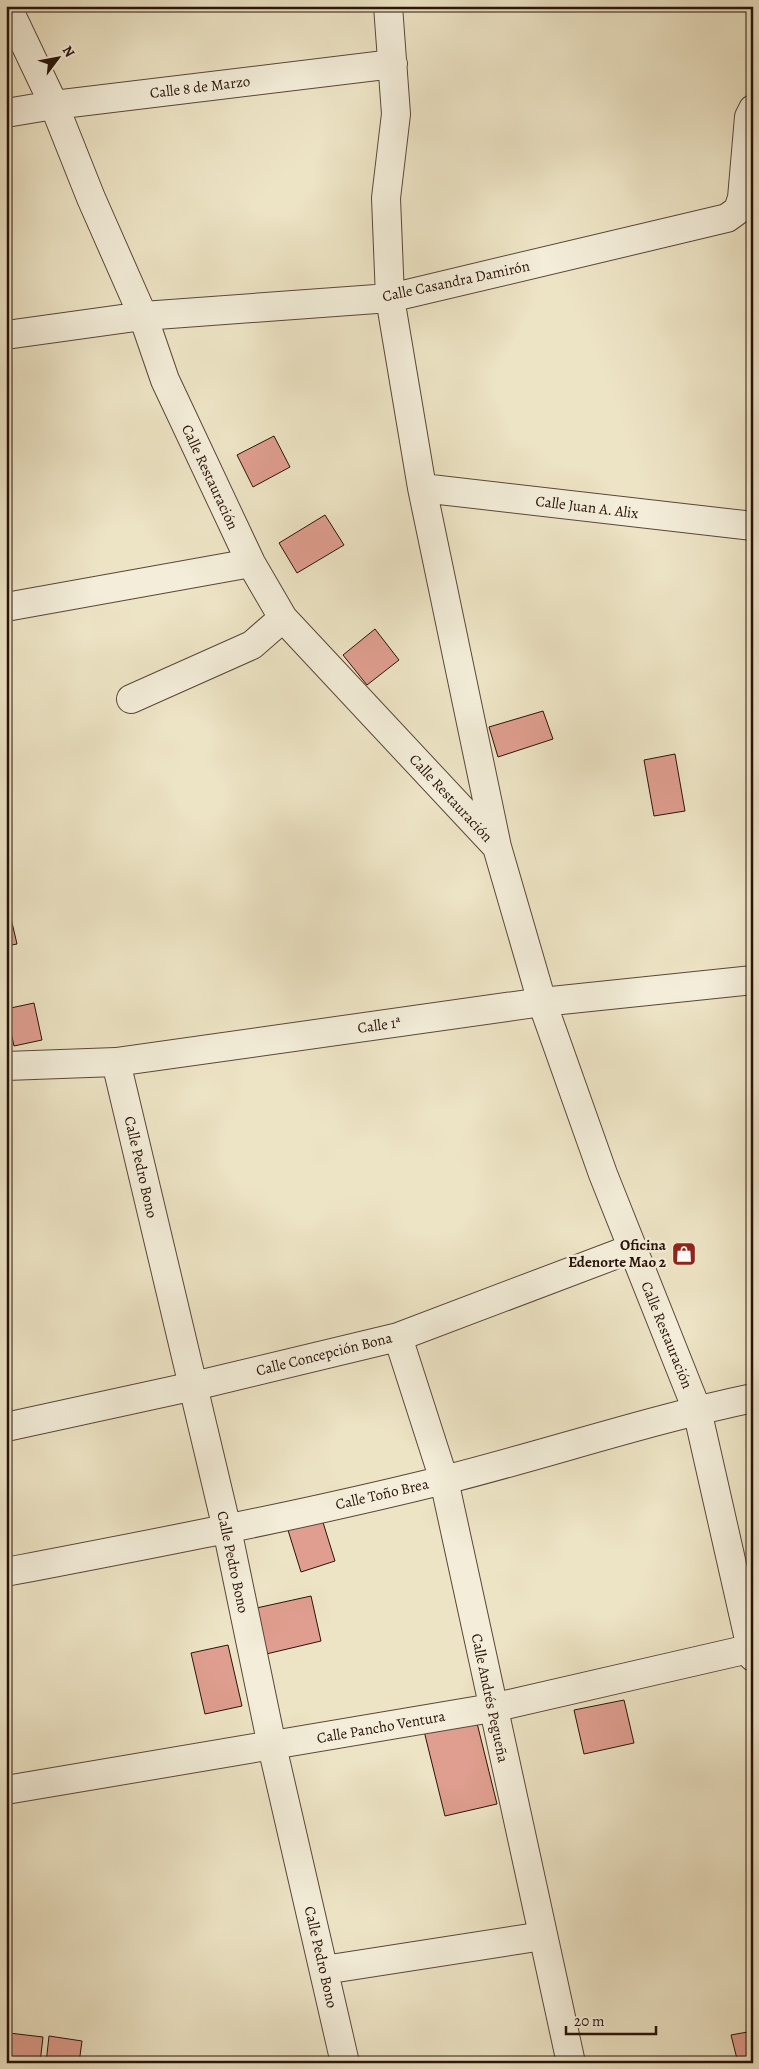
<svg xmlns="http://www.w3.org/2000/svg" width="759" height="2069" font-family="Alegreya,serif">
<rect width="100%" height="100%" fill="#ede4c5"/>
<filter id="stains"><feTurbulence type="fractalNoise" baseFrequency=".004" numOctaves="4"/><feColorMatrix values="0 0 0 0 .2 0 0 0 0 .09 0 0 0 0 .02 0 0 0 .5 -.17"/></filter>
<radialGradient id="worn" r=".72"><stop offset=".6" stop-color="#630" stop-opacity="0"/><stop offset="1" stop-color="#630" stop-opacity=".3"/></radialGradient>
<path fill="#df9e8f" stroke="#29130a" d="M274,436L290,467L253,487L237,455Z
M325,515L344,545L297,573L279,543Z
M375,629L399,660L367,685L343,655Z
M543,711L553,739L498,757L489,727Z
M675,754L685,811L654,816L644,760Z
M10,914L17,944L6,946V915Z
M34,1003L42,1040L14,1046L6,1009Z
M321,1516L335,1561L301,1572L287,1527Z
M311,1596L321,1641L262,1655L252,1609Z
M228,1645L242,1706L205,1714L191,1653Z
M624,1700L634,1743L584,1754L574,1710Z
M476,1719L497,1804L445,1816L424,1731Z
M753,2031V2063H738L731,2035Z
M9,2033L43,2037L40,2063H6Z
M49,2036L82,2041L79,2063H46Z"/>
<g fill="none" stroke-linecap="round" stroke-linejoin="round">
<defs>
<path id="minor" d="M7,6L54,105L91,198L143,316L165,380L251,563L283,618L496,846
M388,6L396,114L386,198L390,298L422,488L497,847L542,1002L603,1174L697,1410L753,1657
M6,113L54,105L393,64
M6,335L143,316L390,298L727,218L738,210L742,198L749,117L753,109
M422,488L753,526
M6,607L251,563
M131,699L252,645L283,618
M116,1062L227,1529L272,1746L345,2063
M6,1066L116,1062L542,1002L753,980
M398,1337L444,1480L571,2063
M6,1427L194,1386L398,1337L633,1248
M6,1572C152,1544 299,1516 444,1480C547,1454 648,1420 753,1398
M6,1790L492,1708L753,1648
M324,1970L543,1936"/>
</defs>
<use href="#minor" stroke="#5a4739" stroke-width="30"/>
<use href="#minor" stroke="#f3edd9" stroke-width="28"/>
</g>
<defs>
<symbol id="shop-square" viewBox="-11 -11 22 22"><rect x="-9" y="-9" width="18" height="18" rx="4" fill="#8f2418" stroke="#f3edd9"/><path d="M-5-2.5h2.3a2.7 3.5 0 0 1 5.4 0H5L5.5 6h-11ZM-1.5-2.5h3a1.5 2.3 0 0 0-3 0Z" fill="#fff"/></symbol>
</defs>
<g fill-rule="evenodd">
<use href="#shop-square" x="670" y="1240" width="28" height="28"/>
</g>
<g text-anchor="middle" stroke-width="5" stroke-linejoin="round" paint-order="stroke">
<g font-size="15" fill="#29130a" stroke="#f3edd9">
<text transform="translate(200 87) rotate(-7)" y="5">Calle 8 de Marzo</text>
<text transform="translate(456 281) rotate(-12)" y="5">Calle Casandra Damirón</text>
<text transform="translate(210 477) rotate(65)" y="5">Calle Restauración</text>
<text transform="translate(587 507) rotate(7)" y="5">Calle Juan A. Alix</text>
<text transform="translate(451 798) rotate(47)" y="5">Calle Restauración</text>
<text transform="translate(379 1025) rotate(-8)" y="5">Calle 1ª</text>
<text transform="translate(141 1167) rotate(77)" y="5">Calle Pedro Bono</text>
<text transform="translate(667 1335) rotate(68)" y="5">Calle Restauración</text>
<text transform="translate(324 1354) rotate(-14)" y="5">Calle Concepción Bona</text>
<text transform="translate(382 1494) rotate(-13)" y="5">Calle Toño Brea</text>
<text transform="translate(233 1562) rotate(78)" y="5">Calle Pedro Bono</text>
<text transform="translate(490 1698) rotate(78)" y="5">Calle Andrés Pegueña</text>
<text transform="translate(381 1727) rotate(-10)" y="5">Calle Pancho Ventura</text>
<text transform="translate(321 1957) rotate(77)" y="5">Calle Pedro Bono</text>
</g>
<g font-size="15" font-weight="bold" fill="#29130a" stroke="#f3edd9" text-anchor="end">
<text x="666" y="1250">Oficina<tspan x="666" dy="17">Edenorte Mao 2</tspan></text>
</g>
</g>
<rect width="759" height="2069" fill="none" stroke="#ede4c5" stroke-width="25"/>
<rect x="8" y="8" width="744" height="2054" fill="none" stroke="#29130a" stroke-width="2.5"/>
<rect x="12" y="12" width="734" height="2044" fill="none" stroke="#29130a"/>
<g transform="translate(58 58) rotate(58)" stroke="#f3edd9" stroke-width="4" paint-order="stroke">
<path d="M0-4L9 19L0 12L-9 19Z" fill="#29130a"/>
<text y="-8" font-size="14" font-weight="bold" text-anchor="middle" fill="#29130a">N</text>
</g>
<path d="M566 2026v8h90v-8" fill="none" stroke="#29130a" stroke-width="2.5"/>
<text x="574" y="2026" font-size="15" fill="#29130a" stroke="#f3edd9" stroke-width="4" paint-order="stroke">20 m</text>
<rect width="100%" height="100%" filter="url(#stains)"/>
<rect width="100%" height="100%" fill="url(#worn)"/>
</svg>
